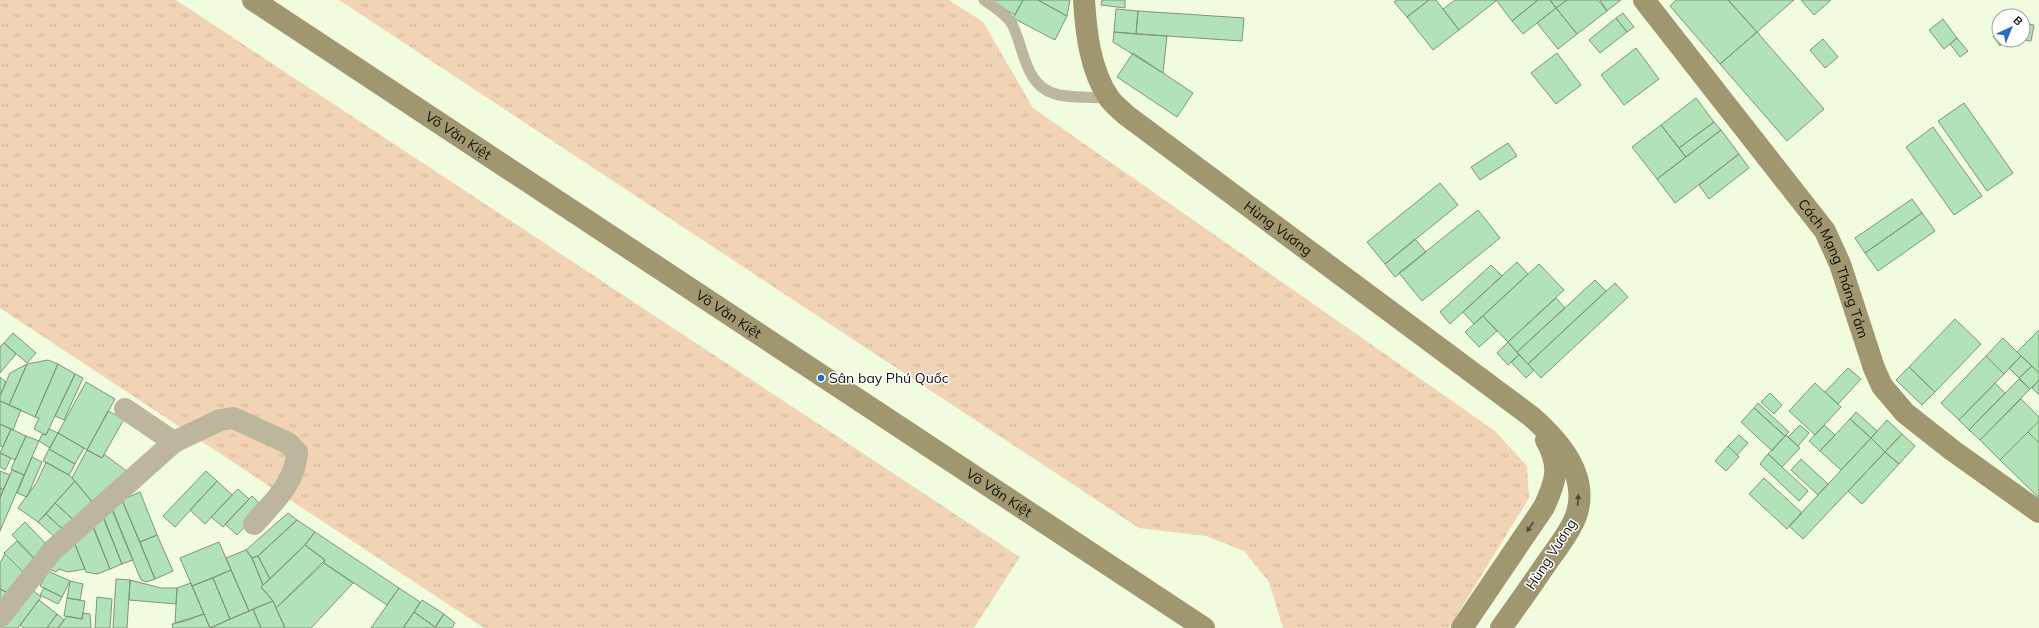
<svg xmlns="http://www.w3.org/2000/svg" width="2039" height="628" font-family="Mulish,sans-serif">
<defs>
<pattern id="grass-tufts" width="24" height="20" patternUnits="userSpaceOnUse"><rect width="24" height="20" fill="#f1d4b5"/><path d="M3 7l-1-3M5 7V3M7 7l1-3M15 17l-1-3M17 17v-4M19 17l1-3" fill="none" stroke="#cdb59a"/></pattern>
</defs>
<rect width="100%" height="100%" fill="#f1fbde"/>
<path fill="url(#grass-tufts)" d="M0,0H176L1020,557L974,628H484L0,308Z
M339,0H949L983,22L1033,108L1495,431L1527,466L1529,498L1449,628H1283L1269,582L1244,551L1206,536L1139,528Z"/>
<path fill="#b1e3b7" stroke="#7d947f" d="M988,0H1023L1015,15Z
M1023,0H1038L1067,16L1055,40L1013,18Z
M1038,0H1070L1067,16Z
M1102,0H1125V8L1101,5Z
M1397,0H1429L1407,17L1394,2Z
M1429,0H1436L1459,30L1433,50L1407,17Z
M1455,0H1496V1L1459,30L1443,9Z
M1496,0H1538L1512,21Z
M1538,0H1550L1556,8L1523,34L1512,21Z
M1550,0H1567L1556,8Z
M1567,0H1598L1607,11L1577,34L1556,8Z
M1600,0H1621L1607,11Z
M1676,0H1728L1757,32L1720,64L1670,6Z
M1728,0H1794L1757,32Z
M1801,0H1831L1814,15Z
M1556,8L1577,34L1558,49L1537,23Z
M1116,9L1138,11L1136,34L1114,32Z
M1138,11L1244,18L1242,41L1136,34Z
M1623,13L1634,27L1627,32L1616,18Z
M1616,18L1627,32L1600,53L1589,40Z
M1943,19L1957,38L1944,49L1929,30Z
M2023,23L2034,25L2031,41L2023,40Z
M1114,32L1167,36L1163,73L1113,42Z
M1757,32L1824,109L1787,141L1720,64Z
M1999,32V40H2009L2000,46L1993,36Z
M1957,38L1968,51L1960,57L1950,44Z
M1823,39L1838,57L1825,68L1810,50Z
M1636,48L1659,79L1624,105L1601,75Z
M1133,53L1193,93L1177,117L1117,77Z
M1557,53L1581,85L1556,104L1531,73Z
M1696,98L1714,122L1679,148L1661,125Z
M1964,103L2013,173L1987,191L1938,121Z
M1714,122L1721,130L1686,157L1679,148Z
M1661,125L1686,157L1657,179L1632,147Z
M1933,127L1982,196L1954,215L1906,147Z
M1721,130L1739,154L1675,203L1657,179Z
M1508,143L1517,156L1480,180L1471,167Z
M1739,154L1749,168L1709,199L1699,185Z
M1440,183L1458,205L1385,264L1367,242Z
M1912,199L1922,213L1865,253L1855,238Z
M1478,210L1500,238L1422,301L1399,273Z
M1922,213L1935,231L1878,271L1865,253Z
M1415,239L1426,252L1395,277L1385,264Z
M1517,262L1528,274L1474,324L1463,312Z
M1539,264L1564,290L1508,342L1483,316Z
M1491,265L1502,276L1450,324L1440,312Z
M1595,280L1606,291L1528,364L1517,352Z
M1615,283L1628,297L1541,378L1528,364Z
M1556,298L1565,308L1517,352L1508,342Z
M1483,316L1497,331L1479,347L1465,332Z
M1955,319L1981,344L1935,392L1909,367Z
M2039,330V373L2017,352Z
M13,333L36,353L27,363L4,343Z
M2003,338L2021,356L2004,374L1986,356Z
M1508,342L1519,355L1508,365L1497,353Z
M4,343L16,354L0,373V347Z
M1519,355L1534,370L1526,378L1511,362Z
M1986,356L2004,374L1959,420L1941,403Z
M2021,356L2032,366L2019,378L2009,368Z
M48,360L58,364L35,417L9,405L27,364Z
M27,364L9,405L0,401V396L10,373Z
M58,364L75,374L46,435L34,429L39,418L35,417Z
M2032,366L2039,373V380L2030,389L2019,378Z
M1909,367L1935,392L1922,405L1896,380Z
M1848,368L1861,379L1838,404L1825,392Z
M75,374L83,378L64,420L55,416Z
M0,377L6,382L0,396Z
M2019,379L2030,389L1980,440L1969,430Z
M2039,380V395L2032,388Z
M86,382L115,399L87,450L58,433Z
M1815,383L1841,407L1815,435L1789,411Z
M1995,383L2005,393L1969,430L1959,420Z
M1770,393L1782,405L1774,414L1761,402Z
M2021,399L2039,417V421L2000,460L1980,440Z
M0,401L21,410L13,430L0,424Z
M1758,403L1789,432L1785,436L1754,408Z
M1754,408L1785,436L1772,451L1741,422Z
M108,411L124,419L102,458L87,450Z
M1856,412L1877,431L1871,438L1850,419Z
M1850,419L1871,438L1841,470L1820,451Z
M1887,420L1902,434L1885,452L1871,438Z
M2039,421V443L2028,432Z
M0,424L11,429L3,447L0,446Z
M1800,425L1809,433L1798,446L1788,437Z
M1824,425L1835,435L1820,451L1809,441Z
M11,429L26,436L15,460L0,453Z
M49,429L58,433L50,448L39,441L42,434L46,435Z
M2028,432L2039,443V498L2000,460Z
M58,433L84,448L75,464L49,449Z
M1902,434L1915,446L1899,464L1885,452Z
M1739,435L1748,443L1737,455L1728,446Z
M1786,435L1800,448L1782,467L1768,454Z
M26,436L39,441L24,475L11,469Z
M1871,438L1885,452L1803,539L1789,526Z
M1728,446L1739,457L1726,471L1715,461Z
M49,449L75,464L69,475L43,461Z
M87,450L102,458L104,454L133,476L98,509L72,478Z
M1885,452L1899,464L1862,504L1848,491Z
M0,453L11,458L5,470L0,467Z
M1768,454L1808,491L1799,501L1760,464Z
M32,457L42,462L27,497L17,493Z
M1801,459L1828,484L1818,495L1791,470Z
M46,462L69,475L75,481L38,522L18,508L37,482Z
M12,470L24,475L0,531V498Z
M0,471L10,475L3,490L0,488Z
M206,471L217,481L175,527L163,516Z
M1764,478L1802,513L1787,529L1749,494Z
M75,481L98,509L78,524L55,503Z
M217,481L232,495L205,524L190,510Z
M0,488L3,490L0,498Z
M238,489L249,499L223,527L211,517Z
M140,492L157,535L140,542L122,500Z
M252,496L263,507L237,535L225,524Z
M122,500L155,579L146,582L141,580L110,505Z
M55,503L78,524L69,535L46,514Z
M112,508L133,560L122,564L102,513Z
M288,513L297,520L258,556L252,558L246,550Z
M46,514L66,532L58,540L38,522Z
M102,515L122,564L110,569L90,520Z
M297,520L315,532L305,545L270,579L258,556Z
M25,522L51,549L38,562L12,535Z
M94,528L110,569L97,574L86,572L72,537Z
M315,532L399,588L387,605L324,563L325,560L305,545Z
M157,535L173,571L155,579L140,542Z
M72,537L85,569L68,572L59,569L56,572L42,566Z
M17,541L40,565L28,577L4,553Z
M219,542L231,570L192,586L180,558Z
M305,545L325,560L276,608L273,601L261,587Z
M246,550L252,558L263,585L261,587L273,601L249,611L226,558Z
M5,554L28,577L12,595L0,589V563Z
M258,556L270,579L263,585L252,558Z
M324,563L353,583L311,628H285L276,608Z
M231,570L249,611L230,619L213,578Z
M48,571L70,581L62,597L40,586Z
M213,578L230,619L210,628L192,586Z
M116,579L130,580L127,628H113Z
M130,580L161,588H177L176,604L129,600Z
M70,581L83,584L80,600L67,598Z
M191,583L204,614L175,623L177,588Z
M29,587L41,597L18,628H0V625Z
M44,588L62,597L58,604L40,595Z
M399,588L420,602L414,612L403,628H371Z
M0,589L12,595L0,615Z
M97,597L112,599L110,628H95Z
M67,598L85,601L82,619L64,616Z
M39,600L57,614L47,628H24L20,625Z
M422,600L444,614L435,627L414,612Z
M273,601L285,628H261L253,609Z
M253,609L261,628H210L249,611Z
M414,612L435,627V628H403Z
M83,613L90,614L91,628H58L67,616L82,619Z
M57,614L64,620L58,628H47Z
M204,614L210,628H173L172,624L185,621Z
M444,614L455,623L452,628H435Z"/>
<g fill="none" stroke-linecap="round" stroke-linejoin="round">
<path stroke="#bcb69c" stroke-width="11" d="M984,0C993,6 1006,14 1012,24C1025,49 1024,88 1059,95C1075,98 1093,97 1109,98"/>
<path stroke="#bcb69c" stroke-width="22" d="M125,409L174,442L220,420L233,418L288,443L297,452C295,484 274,501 254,524
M0,617L53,550L174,442"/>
<g stroke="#a09670" stroke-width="22">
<path id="s1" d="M253,0L1204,628"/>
<path id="s2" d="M1084,0C1086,32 1090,70 1109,98C1113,104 1121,110 1126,115L1532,417C1560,442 1590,476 1576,516C1570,532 1558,547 1548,561C1533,583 1517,606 1501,628"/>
<path id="s3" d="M1644,0L1825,231L1840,264L1874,368L1882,386L1905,413L1952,450L2039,512"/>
<path d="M1462,628L1544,507C1556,481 1561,467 1546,440"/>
</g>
</g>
<defs><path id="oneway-solid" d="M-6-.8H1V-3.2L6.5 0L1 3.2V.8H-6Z"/></defs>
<g fill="#504d37">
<use href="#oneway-solid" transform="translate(1578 500) rotate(-86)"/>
<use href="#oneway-solid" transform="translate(1530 527) rotate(124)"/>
</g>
<circle fill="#236ebd" stroke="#fff" stroke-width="1.5" cx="821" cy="378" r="4"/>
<g text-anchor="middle" stroke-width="3" stroke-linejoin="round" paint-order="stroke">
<g font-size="14" fill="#0f1209" stroke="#fff">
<text dy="5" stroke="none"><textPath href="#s1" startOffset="246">Võ Văn Kiệt</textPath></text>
<text dy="5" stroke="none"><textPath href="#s2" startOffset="316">Hùng Vương</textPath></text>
<text dy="5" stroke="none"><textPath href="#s3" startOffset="331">Cách Mạng Tháng Tám</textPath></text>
<text dy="5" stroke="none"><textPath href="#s1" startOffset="570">Võ Văn Kiệt</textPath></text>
<text dy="5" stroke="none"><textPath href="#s1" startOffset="894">Võ Văn Kiệt</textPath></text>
<text transform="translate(1551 554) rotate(-57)" y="5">Hùng Vương</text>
</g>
<g font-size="14" fill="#0f1209" stroke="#fff" text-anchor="start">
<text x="829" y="383">Sân bay Phú Quốc</text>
</g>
</g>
<g transform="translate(2011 28) rotate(44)"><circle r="19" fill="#ffffff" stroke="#9fa09d"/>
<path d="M0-3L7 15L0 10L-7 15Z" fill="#236ebd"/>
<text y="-6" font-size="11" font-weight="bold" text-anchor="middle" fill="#0f1209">B</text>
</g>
</svg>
